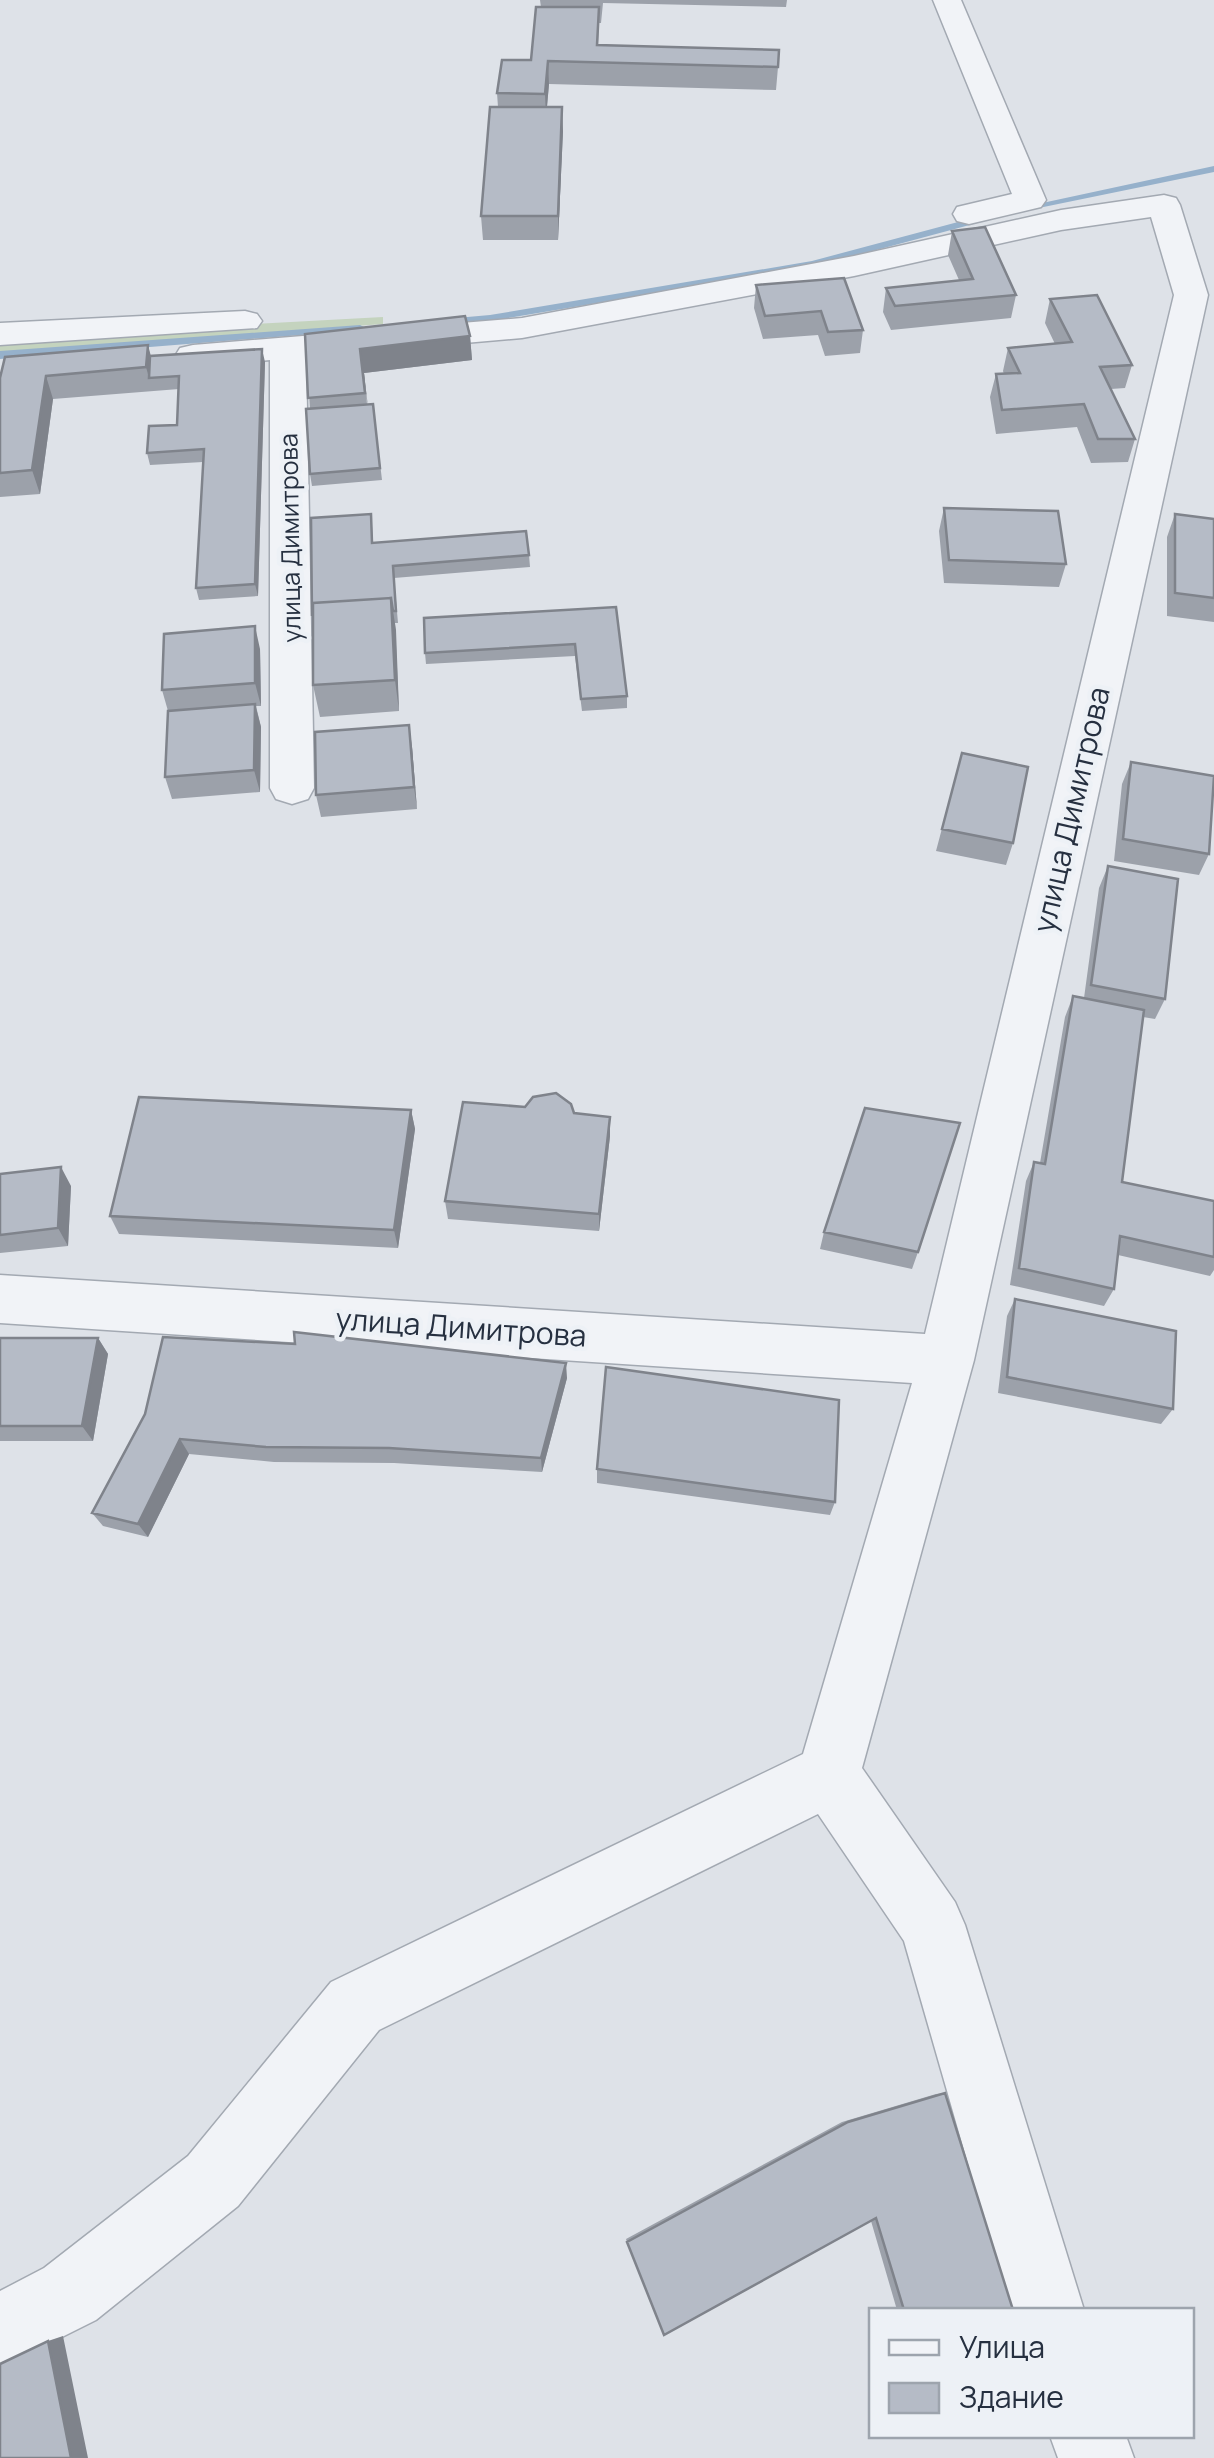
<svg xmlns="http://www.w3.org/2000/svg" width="1214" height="2458" font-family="Manrope,sans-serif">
<rect width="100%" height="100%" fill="#dee2e8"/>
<path fill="#c4d3be" d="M383,317V324L0,352V338Z"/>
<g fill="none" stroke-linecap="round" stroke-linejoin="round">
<path fill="#96b1cb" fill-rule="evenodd" d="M1214,166V172L1024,211L1019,208Z
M988,214L992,215V219L813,267L490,321L445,325L439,322L445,319L490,315L812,261Z
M360,325L366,328L364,330L0,359V351Z"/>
<defs>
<path id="minor" d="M933,0H961L1046,200L1041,207L969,224L957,221L953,214L957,207L1012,194Z
M1164,195L1176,198L1180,205L1208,295L974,1360L862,1768L955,1902L965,1925L1084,2310H1010L904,1941L818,1814L379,2030L238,2206L96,2320L0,2368V2291L44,2268L188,2156L331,1982L803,1754L912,1383L0,1323V1275L925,1334L1174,295L1151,217L1061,230L854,276L522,338L306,357L314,788L308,799L292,804L276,799L270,788V360L193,367L180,364L175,356L180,348L193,345L522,318L854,256L1061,210Z
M245,311L257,314L262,321L257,328L0,345V323Z
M1050,2436H1126L1134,2458H1058Z"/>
</defs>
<use href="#minor" stroke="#a3a9b2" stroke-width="3"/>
<use href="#minor" fill="#f1f3f7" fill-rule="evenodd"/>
</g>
<path fill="#9ca1aa" d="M540,0H787L786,7L603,3L601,23H599L598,45L778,67L776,90L549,84L547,107L563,131L558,240H483L481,216L498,107L497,93L531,60L541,7Z
M952,231L1016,295L1011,318L891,330L883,312L886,288L959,280L948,255Z
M756,285L863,330L860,353L825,356L818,335L763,339L754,308Z
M1050,299L1132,365L1125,388L1111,389L1135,439L1128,462L1091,463L1077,427L996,434L990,397L996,374H1004L1003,371L1008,348L1055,344L1045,323Z
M305,334L470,336L472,360L364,373L367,404H373L382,480L312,486L310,474V409Z
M148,345L150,356L265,362L258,596L199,600L196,588L203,462L150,465L147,453L177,425L179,389L53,399L40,494L0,497V378Z
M944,508L1066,564L1059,587L944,583L939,531Z
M1175,514L1214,519V622L1167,616V537Z
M372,526L373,543L529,555L530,567L394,578L398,623H395L399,711L320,717L313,685L312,616Z
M616,607L627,696V708L582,711L575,656L426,664L425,653Z
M260,649L261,706H256L261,727L260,792L172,799L165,777L168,711L162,690Z
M412,747L417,809L321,817L316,795Z
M962,753L1013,843L1006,865L936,851Z
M1131,762L1209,854L1199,875L1114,861L1122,784Z
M1108,866L1165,999L1155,1019L1143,1017L1122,1182L1214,1201V1270L1210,1276L1118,1255L1114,1289L1104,1306L1010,1285L1026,1181L1034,1162L1040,1163L1065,1017L1073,996L1084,998L1099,888Z
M525,1107L610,1117V1136L599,1231L448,1219L445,1201Z
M411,1110L415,1129L398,1248L119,1234L110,1216Z
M0,1174L71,1186L68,1246L0,1253Z
M824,1232L918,1252L912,1269L820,1249Z
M1015,1299L1173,1409L1161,1424L998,1393L1007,1316Z
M0,1338H98L108,1354L93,1441H0Z
M567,1378L542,1472L394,1463L274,1462L189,1454L148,1537L103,1526L92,1513L145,1414Z
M597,1469L835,1502L830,1515L597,1483Z
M945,2093L1013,2310H897L871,2221L627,2242L626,2239L842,2122L936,2094Z"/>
<path fill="#7f838b" d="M548,61L549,84L546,117L545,94Z
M562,107L563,131L558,240V216Z
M470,336L472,360L364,373L369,416L360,349Z
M148,345L154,368L149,378L146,367Z
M262,349L265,362L258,596L255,584Z
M46,376L53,399L40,494L32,470Z
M391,598L396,630L399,711L395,680Z
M255,626L260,649L261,706L255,683Z
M255,704L261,727L260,792L254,770Z
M409,725L412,747L417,809L414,787Z
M411,1110L415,1129L398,1248L394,1230Z
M610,1117V1136L599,1231V1214Z
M61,1167L71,1186L68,1246L58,1228Z
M98,1338L108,1354L93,1441L82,1426Z
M566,1363L567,1378L542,1472L541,1458Z
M180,1439L189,1454L148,1537L138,1524Z
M63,2336L88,2458H71L48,2341Z"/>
<path fill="#b5bbc6" stroke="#7f838b" stroke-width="2.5" d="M536,7H599L597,45L779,50L778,67L548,61L545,94L497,93L502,60H531Z
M490,107H562L558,216H481Z
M985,227L1016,295L895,306L886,288L973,279L952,231Z
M844,278L863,330L828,332L821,311L765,316L756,285Z
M1097,295L1132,365L1100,367L1135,439H1098L1084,404L1002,410L996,374L1020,373L1008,348L1072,342L1050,299Z
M465,316L470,336L360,349L365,393L308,398L305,334Z
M148,345L146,367L46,376L32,470L0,473V378L5,357Z
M262,349L255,584L196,588L204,449L147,453L149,426L177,425L179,376L149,378L150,356Z
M373,404L380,468L310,474L306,409Z
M944,508L1058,511L1066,564L949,560Z
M371,514L372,543L526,531L529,555L393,566L396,611H393L391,598L313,603L312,616L311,518Z
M1175,514L1214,519V598L1175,593Z
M391,598L395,680L313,685V603Z
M616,607L627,696L581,699L575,644L425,653L424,618Z
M255,626V683L162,690L164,634Z
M255,704L254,770L165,777L168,711Z
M409,725L414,787L316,795L315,732Z
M962,753L1028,767L1013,843L942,829Z
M1131,762L1214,776L1209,854L1123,839Z
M1108,866L1178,879L1165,999L1091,985Z
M1073,996L1144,1010L1122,1182L1214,1201V1257L1120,1236L1114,1289L1019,1268L1034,1162L1045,1164Z
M556,1093L571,1104L574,1113L610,1117L599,1214L445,1201L463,1102L525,1107L533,1097Z
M139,1097L411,1110L394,1230L110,1216Z
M865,1108L960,1123L918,1252L824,1232Z
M61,1167L58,1228L0,1235V1174Z
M1015,1299L1176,1331L1173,1409L1007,1377Z
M294,1332L566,1363L541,1458L389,1448L266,1447L180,1439L138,1524L92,1513L145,1414L163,1337L295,1344Z
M0,1338H98L82,1426H0Z
M606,1367L839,1400L835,1502L597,1469Z
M945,2093L1013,2310H904L876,2218L664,2335L627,2242L848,2122Z
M48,2341L71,2458H0V2364Z"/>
<g text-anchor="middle" stroke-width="9" stroke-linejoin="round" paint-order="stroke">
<g font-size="25" fill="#263040" stroke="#edf1f6">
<text transform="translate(290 538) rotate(-91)" y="9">улица Димитрова</text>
</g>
<g font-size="30" fill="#263040" stroke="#edf1f6">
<text transform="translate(1072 810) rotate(-77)" y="10">улица Димитрова</text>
<text transform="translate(461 1328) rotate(4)" y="10">улица Димитрова</text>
</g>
</g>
<rect x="869" y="2308" width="325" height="130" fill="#edf1f6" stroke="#9da4ad" stroke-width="2.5"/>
<rect x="889" y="2340" width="50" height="15" fill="#f1f3f7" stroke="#9da4ad" stroke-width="2.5"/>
<text x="959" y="2358" font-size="30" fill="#263040">Улица</text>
<rect x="889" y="2383" width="50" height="30" fill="#b5bbc6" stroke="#9da4ad" stroke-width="2.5"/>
<text x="959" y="2408" font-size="30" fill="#263040">Здание</text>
</svg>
